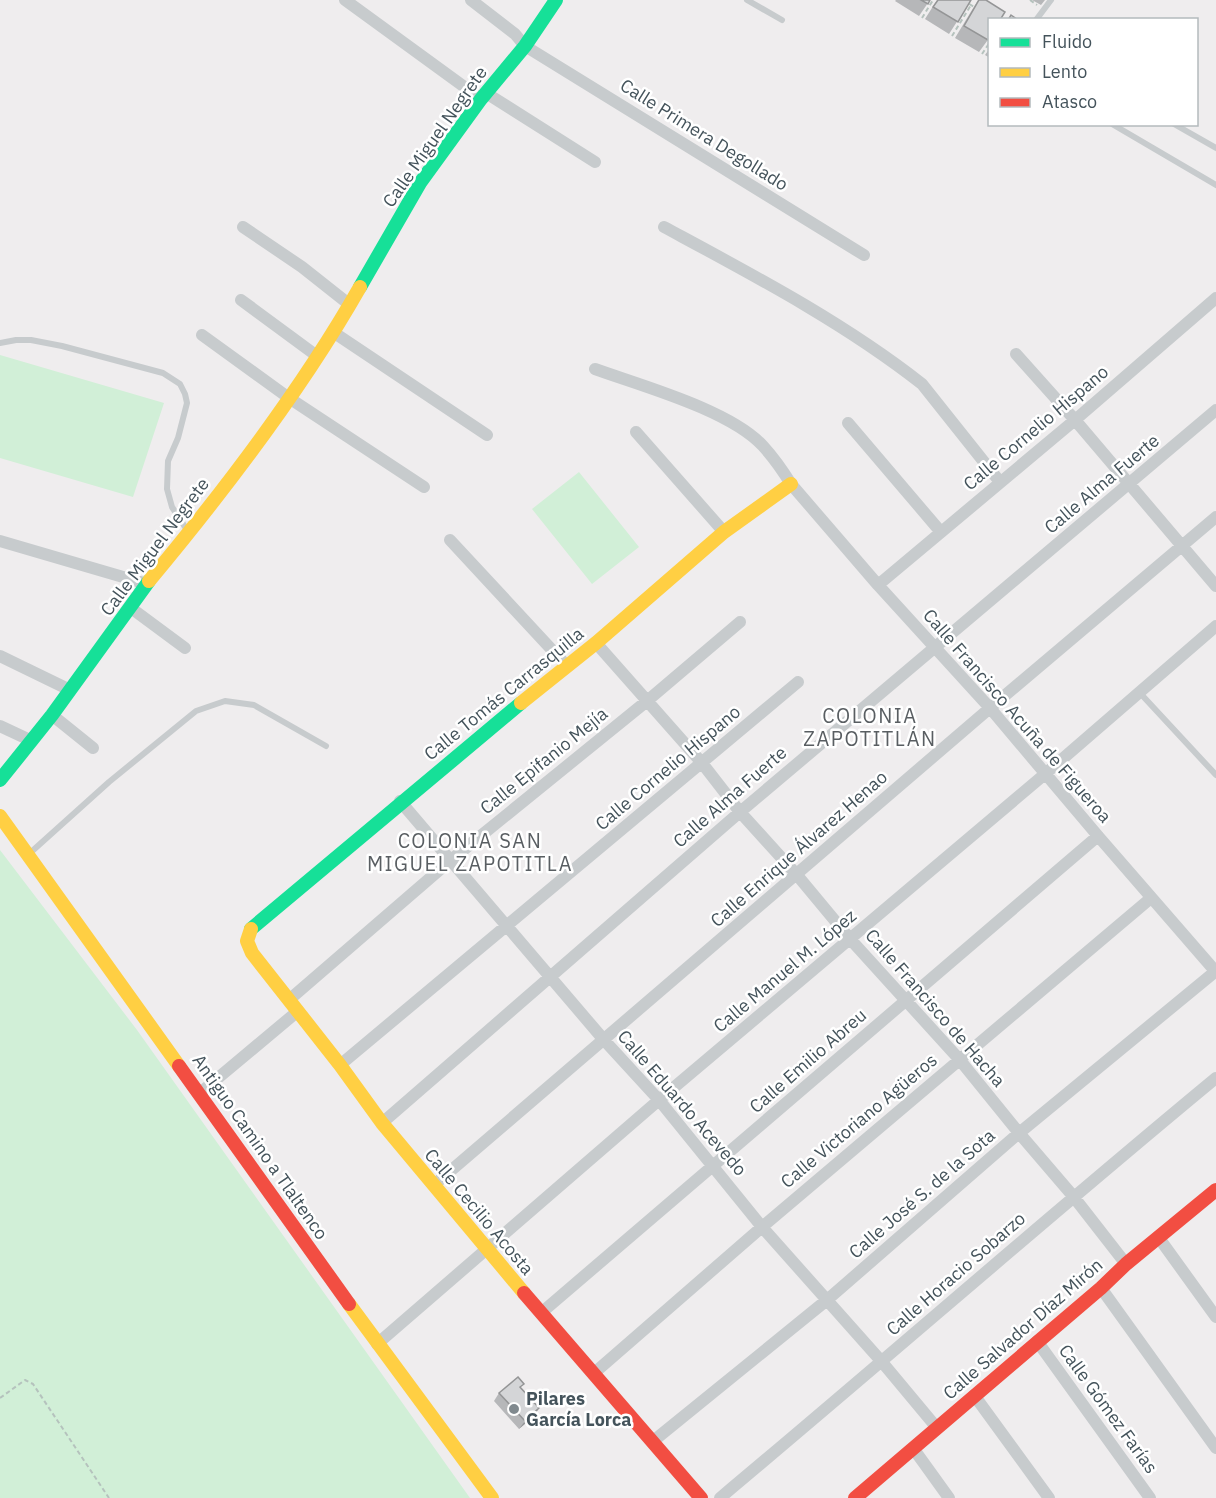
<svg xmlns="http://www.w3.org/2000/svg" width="1216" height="1498" font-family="'IBM Plex Sans',sans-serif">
<rect width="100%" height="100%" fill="#efedee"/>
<path fill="#d1efd7" d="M0,355L164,403L133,497L0,458Z
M579,472L639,547L592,584L532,509Z
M0,850L137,1030L470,1498H0Z"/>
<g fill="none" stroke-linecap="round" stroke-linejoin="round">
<path stroke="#b5c2bd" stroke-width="2" stroke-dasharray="4.5 3" stroke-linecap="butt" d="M963,0L974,7
M1030,0L1037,5
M922,18L933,0
M952,36L971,5
M982,54L990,42
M0,1398L25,1380L33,1384L109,1498"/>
<path stroke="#c7cbcd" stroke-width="6" d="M747,0L782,20
M1036,20L1051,0
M1112,124L1216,185
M1174,124L1216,148
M0,343L16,340H31L62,346L163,373L180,384L185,394L187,403L178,438L168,461L167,489L172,507L187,530
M1140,693L1216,775
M30,853L109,782L196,711L225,701L254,705L326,746"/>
<path stroke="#c7cbcd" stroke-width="12" d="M345,0L481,99
M471,0L515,34L525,46L864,255
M486,93L595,162
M243,227L302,267L350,305
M664,227C753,275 843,322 922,384L1000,482
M241,300L317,356
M333,332L487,435
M202,335L289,398L424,487
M1016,354L1075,420L1216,586
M595,369C642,386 730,410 763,446C774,458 783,471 791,484L878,585L990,708L1098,836L1216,972
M848,423L940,531
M636,432L724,532
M450,540L566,665
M0,541L147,584
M878,585L1075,420L1216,298
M131,608L185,648
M596,643L702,763L740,812L797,875L851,940L959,1059L1019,1133L1073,1196L1126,1264
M0,656L70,690
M52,715L93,748
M0,726L32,741
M400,801L604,1040L659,1100L762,1227L882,1362L937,1428
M290,999L451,860L647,701L740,622
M340,1065L798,682
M200,1093L298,1011
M382,1123L740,812L1216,410
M434,1185L990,708L1216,517
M1159,1238L1216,1317
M1101,1288L1216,1448
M541,1313L1098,836
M1037,1341L1150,1498
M377,1344L659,1100L1045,774L1216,626
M593,1374L762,1227L1151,898
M974,1395L1049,1498
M652,1442L827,1300L1019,1133L1216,971
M913,1448L949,1498
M720,1498C886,1359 1049,1216 1216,1078"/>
<path stroke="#16e098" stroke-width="14" d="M360,287L420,183L481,99L525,46L556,0
M0,780L52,715L149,581
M251,929L521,703"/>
<path stroke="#ffcf43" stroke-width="14" d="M149,581C224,491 302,389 360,287
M521,703L596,643L724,532L791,484
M0,816L179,1066
M251,929L247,941L252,953L340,1065L382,1123L524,1293
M349,1304L492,1498"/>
<path stroke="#f24e42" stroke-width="14" d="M179,1066L349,1304
M524,1293L701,1498
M855,1498L1101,1288L1126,1264L1216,1190"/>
</g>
<path fill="#b6b7b9" d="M896,0H930L919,16L895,1Z
M937,0H971L949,34L925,19Z
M978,0L990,37L979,52L955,38Z
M1032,0H1045L1041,5Z
M990,48V58L985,55Z
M521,1388L534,1416L519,1429L494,1401L499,1393Z"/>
<path fill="#949596" d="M539,1408L534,1416L519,1429L525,1421Z"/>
<path fill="#d4d5d7" stroke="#949596" stroke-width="1.5" d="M921,0H930L928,4Z
M938,0H971L958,22L933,7Z
M979,0H986L1005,12L1000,20H990V37L988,40L964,26Z
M1011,15L1018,20H1008Z
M518,1377L524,1384L520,1387L539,1408L525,1421L499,1393Z"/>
<circle fill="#80898e" stroke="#fff" stroke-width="2" cx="514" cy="1409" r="6"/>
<g text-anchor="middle" stroke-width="5" stroke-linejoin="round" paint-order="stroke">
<g font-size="18" fill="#44535b" stroke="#fff">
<text transform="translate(704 135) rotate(32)" y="6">Calle Primera Degollado</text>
<text transform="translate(435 137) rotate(-55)" y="6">Calle Miguel Negrete</text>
<text transform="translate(1036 428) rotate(-40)" y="6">Calle Cornelio Hispano</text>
<text transform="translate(1102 484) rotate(-40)" y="6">Calle Alma Fuerte</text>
<text transform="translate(155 547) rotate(-53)" y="6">Calle Miguel Negrete</text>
<text transform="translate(504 694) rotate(-39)" y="6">Calle Tomás Carrasquilla</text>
<text transform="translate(1017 716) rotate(49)" y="6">Calle Francisco Acuña de Figueroa</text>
<text transform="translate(544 761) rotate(-39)" y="6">Calle Epifanio Mejía</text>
<text transform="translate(668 768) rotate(-40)" y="6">Calle Cornelio Hispano</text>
<text transform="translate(730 797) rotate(-41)" y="6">Calle Alma Fuerte</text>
<text transform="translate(799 849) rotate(-41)" y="6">Calle Enrique Álvarez Henao</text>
<text transform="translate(785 971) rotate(-40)" y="6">Calle Manuel M. López</text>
<text transform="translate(935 1008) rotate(49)" y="6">Calle Francisco de Hacha</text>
<text transform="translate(808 1061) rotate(-41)" y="6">Calle Emilio Abreu</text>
<text transform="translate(682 1103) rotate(49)" y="6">Calle Eduardo Acevedo</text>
<text transform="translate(859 1121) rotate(-40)" y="6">Calle Victoriano Agüeros</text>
<text transform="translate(260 1147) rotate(55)" y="6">Antiguo Camino a Tlaltenco</text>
<text transform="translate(922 1194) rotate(-41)" y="6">Calle José S. de la Sota</text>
<text transform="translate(479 1212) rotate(50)" y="6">Calle Cecilio Acosta</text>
<text transform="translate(956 1274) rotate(-41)" y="6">Calle Horacio Sobarzo</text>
<text transform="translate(1023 1329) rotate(-41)" y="6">Calle Salvador Díaz Mirón</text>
<text transform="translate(1108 1409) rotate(54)" y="6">Calle Gómez Farías</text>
</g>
<g font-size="18" font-weight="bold" fill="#44535b" stroke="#fff" text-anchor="start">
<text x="526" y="1405">Pilares<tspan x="526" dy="21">García Lorca</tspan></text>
</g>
<g font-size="20" letter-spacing="1.5" fill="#595e62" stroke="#fff">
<text x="870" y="723">COLONIA<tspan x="870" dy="23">ZAPOTITLÁN</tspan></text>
<text x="470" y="848">COLONIA SAN<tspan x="470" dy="23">MIGUEL ZAPOTITLA</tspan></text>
</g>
</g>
<rect x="988" y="18" width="210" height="108" fill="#ffffff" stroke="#b4babd" stroke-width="1.5"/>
<rect x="1000" y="38" width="30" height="9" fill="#16e098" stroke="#b4babd" stroke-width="1.5"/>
<text x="1042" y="48" font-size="18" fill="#44535b">Fluido</text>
<rect x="1000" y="68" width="30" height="9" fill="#ffcf43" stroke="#b4babd" stroke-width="1.5"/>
<text x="1042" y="78" font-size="18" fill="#44535b">Lento</text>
<rect x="1000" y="98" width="30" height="9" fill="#f24e42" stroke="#b4babd" stroke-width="1.5"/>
<text x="1042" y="108" font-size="18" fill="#44535b">Atasco</text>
</svg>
